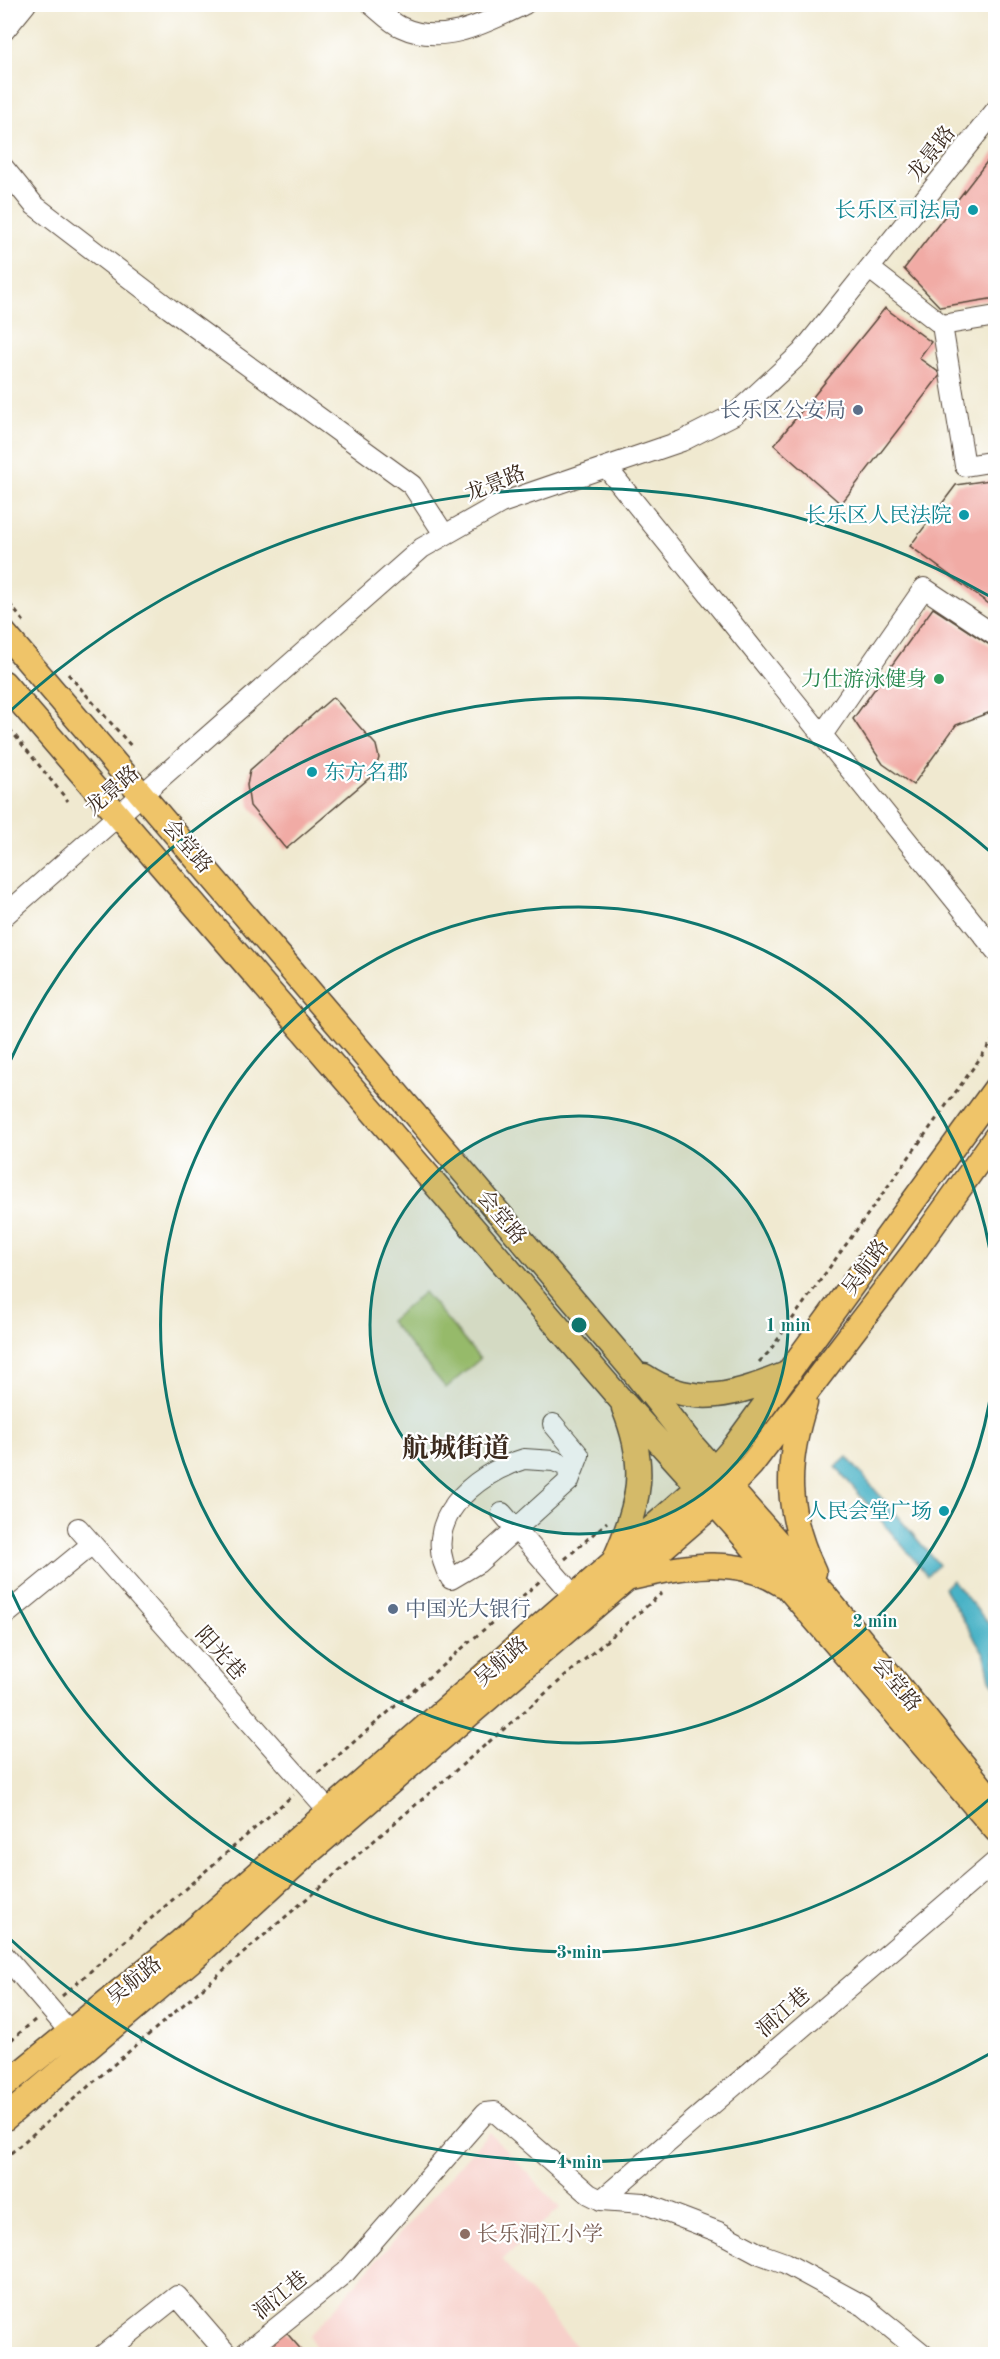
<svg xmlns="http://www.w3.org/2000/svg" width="1000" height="2359" font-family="'Old Standard TT','Noto Serif SC',serif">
<rect width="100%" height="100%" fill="#fff"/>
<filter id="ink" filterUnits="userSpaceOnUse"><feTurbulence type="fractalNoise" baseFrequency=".0167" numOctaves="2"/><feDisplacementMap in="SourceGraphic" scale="12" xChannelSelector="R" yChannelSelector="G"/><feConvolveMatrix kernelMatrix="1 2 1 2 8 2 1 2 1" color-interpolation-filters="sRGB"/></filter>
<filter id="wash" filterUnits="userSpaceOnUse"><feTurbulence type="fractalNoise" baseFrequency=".008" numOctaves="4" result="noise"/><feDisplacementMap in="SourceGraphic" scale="24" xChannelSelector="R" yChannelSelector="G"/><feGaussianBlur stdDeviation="1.35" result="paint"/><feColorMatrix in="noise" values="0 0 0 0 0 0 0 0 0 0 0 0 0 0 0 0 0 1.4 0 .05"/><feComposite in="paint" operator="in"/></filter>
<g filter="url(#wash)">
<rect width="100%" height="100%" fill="#f0e9d0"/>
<path fill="#f7d0ca" d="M489,2132L560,2208L502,2260L583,2354H318L310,2336Z"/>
<path fill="#a9c46a" stroke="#727744" stroke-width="1.5" d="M424,1292L480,1359L446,1388L390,1321Z"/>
<path fill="#48b2c6" stroke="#426e72" stroke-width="1.5" d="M847,1457L939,1565L927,1575L836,1467Z
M952,1580L995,1631V1687L990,1679L985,1655L944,1588Z"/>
<g id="blocks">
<path fill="#f1aba5" d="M996,150V298L940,307L904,269Z
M885,308L931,342L919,358L941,374L841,504L774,445Z
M996,479V609L910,546L956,485Z
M933,608L996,649V710L956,725L913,785L883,764L853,719Z
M333,697L376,745L379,758L374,774L286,849L250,806L247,785L250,770Z
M284,2330L305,2354H255Z"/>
</g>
</g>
<g filter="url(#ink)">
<use href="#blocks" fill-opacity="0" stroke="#564739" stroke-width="1.5"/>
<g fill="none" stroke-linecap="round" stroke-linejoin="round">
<defs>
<path id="minor" d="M371,4C380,11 390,22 401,27C443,47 487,22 525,4
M4,31L26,4
M4,168L34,205L170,309L412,485L444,534
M870,269L942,325
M996,316L942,325L965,466L996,461
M607,468L996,951
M822,735L924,588L996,636
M4,916L422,548L501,503L682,441L735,414L802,352L996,110
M553,1424L579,1455L569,1481
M524,1459L554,1461L568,1467L569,1481L478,1563L451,1579C417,1523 473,1474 524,1459Z
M502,1513L575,1597
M78,1528L328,1810
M4,1616L92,1544
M4,1955L70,2032
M601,2200L996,1861
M104,2354L177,2296L227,2354
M244,2354L346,2272L485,2113L495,2112L589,2194L601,2200L643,2203L719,2232L760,2254L785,2263L864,2306L923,2354"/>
<path id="major" d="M4,633L630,1367L691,1444L827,1598L996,1805
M4,683L621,1400L733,1524L996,1830
M644,1376C695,1410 737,1394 789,1373
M805,1403C785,1466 785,1511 814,1572
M615,1559C640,1503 648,1467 624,1408
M631,1578C681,1567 735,1554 781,1584
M4,2086L180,1942L700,1486L734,1447L996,1088
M4,2119L194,1958L307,1854L714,1504L751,1465L913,1253L996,1137"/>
</defs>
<use href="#minor" stroke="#564739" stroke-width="22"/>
<use href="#major" stroke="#564739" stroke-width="27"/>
<path stroke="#564739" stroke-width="3" stroke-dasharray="4.5 4.5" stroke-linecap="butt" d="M4,597L25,623
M68,674L132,747
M4,722L68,801
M759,1362L768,1353L996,1036
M565,1559L607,1522
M318,1773L540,1581
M62,1996L293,1795
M4,2046L35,2020
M4,2159L662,1593"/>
<use href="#minor" stroke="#fff" stroke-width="20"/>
<use href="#major" stroke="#efc469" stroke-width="24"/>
</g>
</g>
<circle cx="579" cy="1325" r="209" fill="#0f766e" fill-opacity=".12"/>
<g fill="none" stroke="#0f766e" stroke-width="3">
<circle cx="579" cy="1325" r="209"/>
<path d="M995 1361A418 418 0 1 1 995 1289"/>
<path d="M994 1795A627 627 0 0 1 6 1580M6 1070A627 627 0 0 1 994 855"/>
<path d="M991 2053A837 837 0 0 1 8 1937M8 713A837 837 0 0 1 991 597"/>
</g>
<g fill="#0f9aa8" stroke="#fff" stroke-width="2">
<circle cx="973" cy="210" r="6"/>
<circle cx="964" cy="515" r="6"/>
<circle cx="312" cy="772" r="6"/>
<circle cx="944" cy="1511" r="6"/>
</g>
<g fill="#5c6f8a" stroke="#fff" stroke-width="2">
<circle cx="858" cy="410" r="6"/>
<circle cx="393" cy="1609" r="6"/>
</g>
<circle fill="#2e9e5b" stroke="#fff" stroke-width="2" cx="939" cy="679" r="6"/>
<circle fill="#8d6e63" stroke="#fff" stroke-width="2" cx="465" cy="2234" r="6"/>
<g text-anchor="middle" stroke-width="4.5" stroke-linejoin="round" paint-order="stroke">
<g font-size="21" fill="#3b2a1e" stroke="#fff">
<text transform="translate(931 153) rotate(-52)" y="7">龙景路</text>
<text transform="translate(495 483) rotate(-22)" y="7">龙景路</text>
<text transform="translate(112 790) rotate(-41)" y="7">龙景路</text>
<text transform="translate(188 846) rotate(49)" y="7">会堂路</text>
<text transform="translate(502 1217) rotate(50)" y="7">会堂路</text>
<text transform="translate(865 1267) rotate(-54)" y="7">吴航路</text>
<text transform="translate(221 1653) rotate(48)" y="7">阳光巷</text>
<text transform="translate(501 1661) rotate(-41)" y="7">吴航路</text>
<text transform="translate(897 1684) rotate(51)" y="7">会堂路</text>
<text transform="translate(134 1980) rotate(-39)" y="7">吴航路</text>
<text transform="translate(783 2012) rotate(-41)" y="7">洞江巷</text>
<text transform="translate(280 2295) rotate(-39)" y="7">洞江巷</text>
</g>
<g font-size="21" fill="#0d838f" stroke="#fff" text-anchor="end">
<text x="961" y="217">长乐区司法局</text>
<text x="952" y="522">长乐区人民法院</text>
<text x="324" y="779" text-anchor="start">东方名郡</text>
<text x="932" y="1518">人民会堂广场</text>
</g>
<g font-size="21" fill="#4e5e75" stroke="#fff" text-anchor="end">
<text x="846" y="417">长乐区公安局</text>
<text x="405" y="1616" text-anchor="start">中国光大银行</text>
</g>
<g font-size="21" fill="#27864d" stroke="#fff" text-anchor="end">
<text x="927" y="686">力仕游泳健身</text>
</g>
<g font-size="21" fill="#785e54" stroke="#fff" text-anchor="start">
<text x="477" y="2241">长乐洞江小学</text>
</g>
<g font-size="27" font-weight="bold" fill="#3b2a1e" stroke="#fff">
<text x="456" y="1457">航城街道</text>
</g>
</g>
<circle cx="579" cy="1325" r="9" fill="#0f766e" stroke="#fff" stroke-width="3"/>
<g font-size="18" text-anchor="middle" font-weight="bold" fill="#0f766e" stroke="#fff" stroke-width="4.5" stroke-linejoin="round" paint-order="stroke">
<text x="788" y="1331">1 min</text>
<text x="875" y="1627">2 min</text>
<text x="579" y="1958">3 min</text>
<text x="579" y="2168">4 min</text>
</g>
<rect width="1000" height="2359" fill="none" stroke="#fff" stroke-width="24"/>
</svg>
